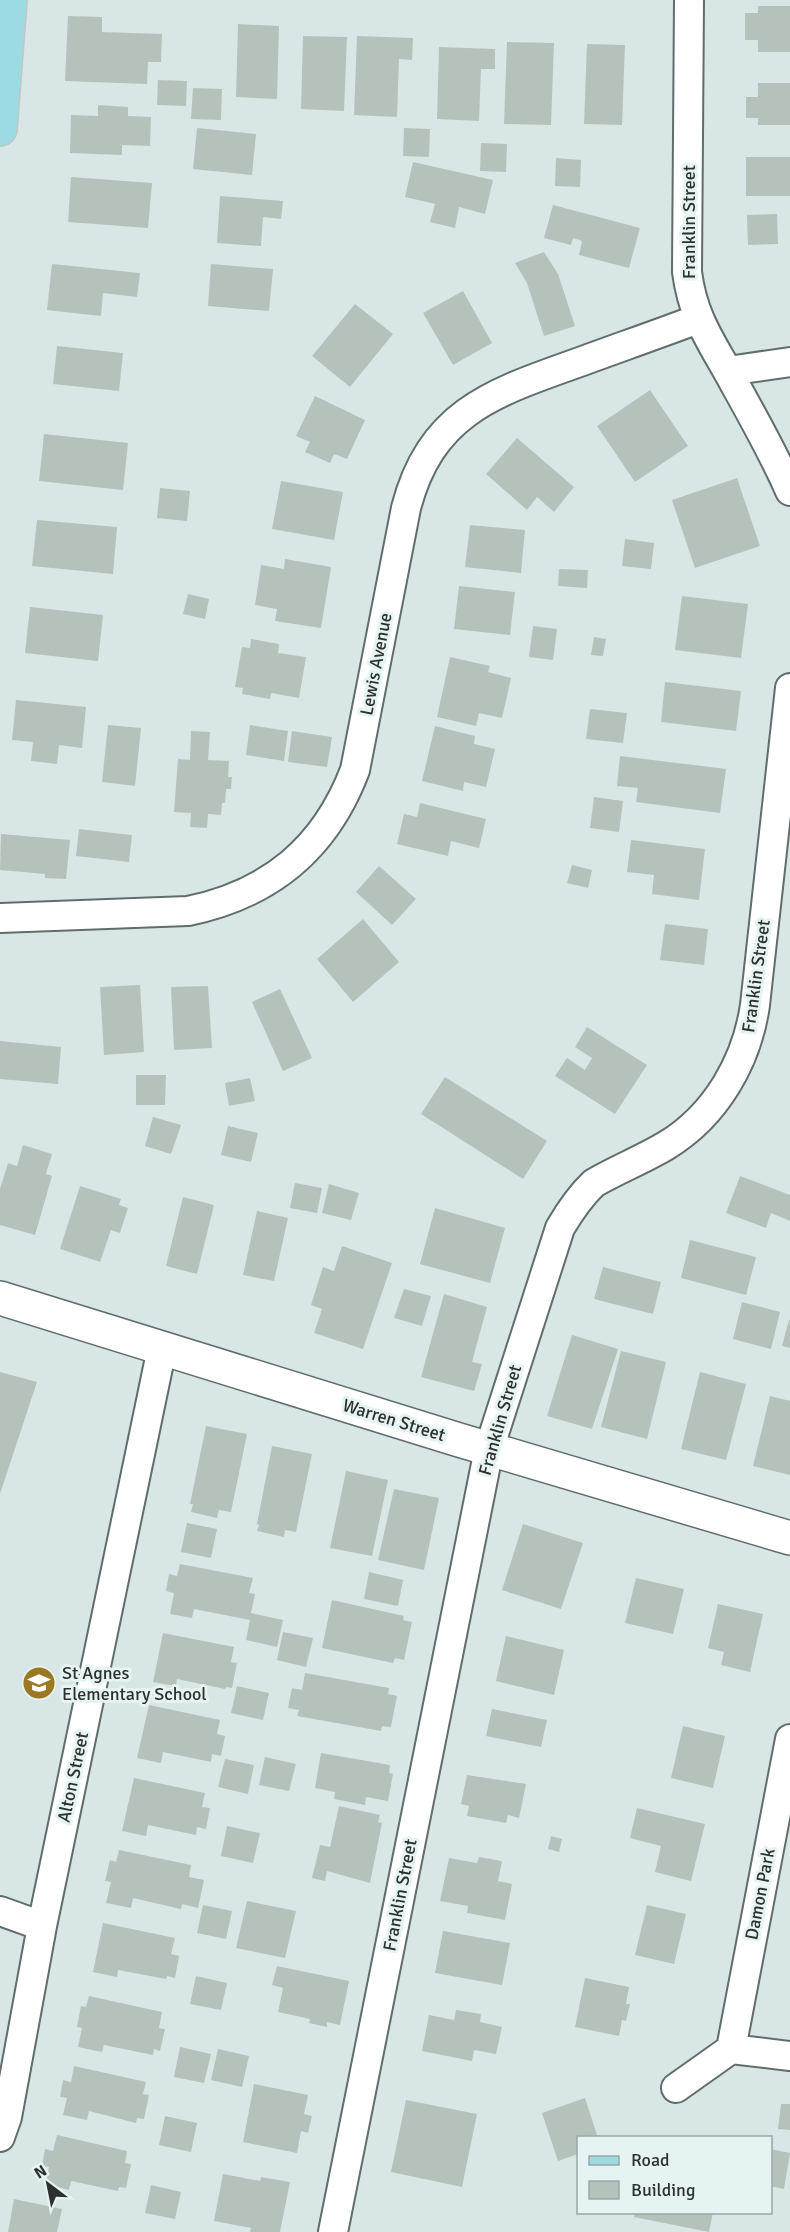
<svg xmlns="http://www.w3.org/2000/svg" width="790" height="2232" font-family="Signika,sans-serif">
<rect width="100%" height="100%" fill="#d8e7e5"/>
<path fill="#b5c2bc" d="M758,6H790V52H758V40H745V13H758Z
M68,16L102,17V32L162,34L161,62H148L147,84L65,81Z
M238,24L279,26L277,99L236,97Z
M303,36L347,37L344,111L301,109Z
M357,36L413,38L412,60L399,59L397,117L354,115Z
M507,42L554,43L551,125L504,124Z
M587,44L625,45L622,125L584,124Z
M439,47L495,49V69H481L479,121L437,119Z
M158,80L187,81L186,106L157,105Z
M758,83H790V125H758V118H746V97H758Z
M193,88L222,89L221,120L191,119Z
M98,105L128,107V116L151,117L150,146L122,145V155L70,153L71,115L98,116Z
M197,128L256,134L252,175L193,169Z
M404,128L430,129L429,157L403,156Z
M481,143L507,144L506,172L480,171Z
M746,157H790V196H746Z
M556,158L581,160L580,187L555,186Z
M413,162L493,180L485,214L459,207L455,228L430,222L435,204L405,197Z
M71,177L152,183L148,228L68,222Z
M220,196L283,201L281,219L263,217L261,246L217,243Z
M553,205L640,228L629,268L579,255L582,241L573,238L571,245L544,238Z
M777,214L778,244L748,245L747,215Z
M544,252L558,274L575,326L544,336L527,283L515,263Z
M52,264L140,273L137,297L103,293L101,316L47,310Z
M211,264L273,269L269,311L208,306Z
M463,291L492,343L453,365L423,313Z
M355,304L393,334L350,387L312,356Z
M57,346L123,353L119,391L53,384Z
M650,390L688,446L635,482L597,426Z
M315,396L365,420L347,459L334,454L330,463L305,452L310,442L296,436Z
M44,434L128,443L123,490L39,481Z
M517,438L574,487L554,512L537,497L527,510L486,474Z
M737,478L760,546L695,568L672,500Z
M281,481L343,492L334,540L272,529Z
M160,488L190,491L187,521L157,518Z
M37,520L117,527L113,574L32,566Z
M470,525L525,530L521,573L465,567Z
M625,539L654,543L651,569L622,566Z
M285,559L331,567L321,628L275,621L277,609L255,605L261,565L284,569Z
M559,569L588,570L587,588L558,586Z
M459,586L515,592L510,635L454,629Z
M188,594L209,599L205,619L183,614Z
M682,596L748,604L741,658L675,650Z
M30,607L103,615L98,661L25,653Z
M533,626L557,629L553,660L529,657Z
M594,637L606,639L603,656L591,655Z
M251,639L279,644L278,653L306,657L299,698L271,693L270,699L242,694L243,688L235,687L242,647L250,648Z
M450,657L490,666L488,672L511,678L502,718L479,713L476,726L437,717Z
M665,682L741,691L736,731L661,722Z
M16,700L86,707L82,748L59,745L57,764L31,761L33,742L12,740Z
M590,709L627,713L623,743L586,739Z
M108,725L141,728L135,786L102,782Z
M250,725L288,731L284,761L246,755Z
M435,726L475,736L474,744L495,749L486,787L464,782L463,791L422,781Z
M191,731L210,732L208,760L229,761L228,777H232L231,789H226L225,803H222L221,815L208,814L207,828L190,827L191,813L174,812L178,759L190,760Z
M292,731L332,737L327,767L288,762Z
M620,756L726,769L720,813L636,802L638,788L617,786Z
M594,797L623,801L619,832L590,828Z
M420,803L486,819L479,848L451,841L448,856L397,844L404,814L417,817Z
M79,829L132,835L129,862L76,856Z
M1,834L70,840L66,879L45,878V874L0,870Z
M631,840L705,849L699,900L652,894L654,875L627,872Z
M572,865L592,870L588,888L567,883Z
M379,866L416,899L392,925L356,892Z
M363,919L399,962L353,1002L317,959Z
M665,924L708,929L704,965L660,960Z
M140,985L144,1052L104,1055L100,987Z
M208,986L212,1048L174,1050L171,987Z
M280,989L312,1058L283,1071L252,1002Z
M587,1027L647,1065L615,1114L555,1076L567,1058L585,1070L592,1058L575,1047Z
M0,1041L61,1047L58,1084L0,1079Z
M136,1075H166L165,1105H136Z
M445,1077L547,1141L523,1179L421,1114Z
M250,1078L255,1101L229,1106L225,1083Z
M153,1117L181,1125L171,1154L145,1146Z
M228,1126L258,1133L251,1162L221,1155Z
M23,1145L52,1154L46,1174L52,1176L35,1235L0,1225V1189L8,1163L17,1166Z
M740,1176L790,1195V1221L771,1213L766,1228L726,1213Z
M295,1183L322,1188L317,1213L290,1208Z
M329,1184L359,1193L351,1220L322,1213Z
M80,1186L121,1199L119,1205L128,1208L120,1233L111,1230L100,1262L60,1249Z
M183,1197L214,1205L197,1274L166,1266Z
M435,1208L505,1228L490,1283L420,1264Z
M257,1211L288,1218L274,1281L243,1275Z
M690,1240L756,1257L746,1295L681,1278Z
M342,1246L392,1263L363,1349L314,1333L322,1309L311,1305L323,1267L334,1271Z
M603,1267L661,1282L653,1314L594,1299Z
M404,1289L431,1296L422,1326L394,1318Z
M444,1294L487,1307L472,1362L482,1364L474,1391L421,1377Z
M742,1302L780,1312L771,1349L733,1339Z
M789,1320H790V1348L782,1346Z
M572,1335L618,1349L592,1429L547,1416Z
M621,1351L666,1362L647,1439L601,1427Z
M0,1372L37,1382L0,1494Z
M700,1372L746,1384L726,1460L681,1449Z
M770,1396L790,1401V1475L753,1466Z
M206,1426L247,1434L231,1512L219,1510L217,1518L191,1512L193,1504H190Z
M272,1446L312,1454L296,1532L285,1530L284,1537L257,1531L259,1525L257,1524Z
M346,1471L388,1480L372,1556L330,1548Z
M394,1489L439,1498L424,1570L378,1560Z
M187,1523L217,1529L211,1558L181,1552Z
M523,1524L583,1543L561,1609L502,1590Z
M180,1564L253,1578L249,1593L255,1594L251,1613L283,1620L277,1647L246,1640L250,1620L194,1609L192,1618L170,1614L174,1593L166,1591L169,1574L177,1576Z
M369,1572L403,1580L398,1606L364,1599Z
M636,1578L684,1589L673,1634L625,1623Z
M332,1600L404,1616L403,1620L412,1622L404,1660L395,1658L393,1663L322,1648Z
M718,1604L763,1614L750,1672L721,1665L724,1652L708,1648Z
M283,1632L313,1638L306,1667L277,1660Z
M163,1633L234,1647L231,1662L237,1663L232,1688L226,1687L225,1689L177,1679L176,1686L153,1682Z
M506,1636L564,1650L554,1695L496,1681Z
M305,1673L389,1688L388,1694L397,1696L391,1727L382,1726L381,1731L297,1716L299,1710L288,1708L292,1688L302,1690Z
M237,1686L269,1693L263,1720L231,1713Z
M149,1705L220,1720L217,1734L225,1736L221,1756L212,1754L211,1762L163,1752L161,1763L137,1758Z
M492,1709L547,1720L541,1747L486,1736Z
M683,1726L725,1736L713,1788L671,1778Z
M321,1753L390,1765L389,1773L393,1774L388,1801L366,1797L365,1805L334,1799L335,1792L315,1788Z
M265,1757L296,1764L289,1791L259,1785Z
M225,1759L254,1765L248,1794L218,1787Z
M467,1775L526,1784L519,1818L508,1815L506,1823L467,1816L469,1806L461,1804Z
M134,1778L205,1793L202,1807L210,1808L206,1829L197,1827L196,1835L148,1825L146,1836L122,1831Z
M339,1806L380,1815L378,1822L382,1823L370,1883L327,1871L325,1881L312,1878L320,1845L330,1847Z
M637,1808L705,1824L691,1881L655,1872L661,1846L630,1838Z
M227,1826L260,1833L253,1863L221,1856Z
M551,1836L562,1839L559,1852L548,1849Z
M119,1850L191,1865L189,1877L204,1880L198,1908L182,1904L181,1909L133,1898L131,1908L106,1903L111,1882L105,1881L110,1860L116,1862Z
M479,1857L502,1861L498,1881L512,1884L505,1920L467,1913L468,1906L440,1901L449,1858L477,1863Z
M247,1901L296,1911L285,1958L236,1948Z
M203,1905L232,1911L226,1939L197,1933Z
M647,1905L686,1914L674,1964L635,1955Z
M103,1923L175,1938L171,1954L179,1956L175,1978L167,1976L166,1979L118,1970L117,1977L93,1972Z
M443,1931L510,1943L502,1985L435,1973Z
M277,1966L349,1981L340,2025L327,2022V2027L309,2023L310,2019L278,2012L283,1988L272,1985Z
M196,1976L227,1983L221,2010L190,2004Z
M585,1978L629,1987L626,2004H630L626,2021L622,2020L619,2036L575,2027Z
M89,1996L162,2012L159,2028L165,2029L160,2051L154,2049L153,2055L104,2045L102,2052L78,2047L82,2028L77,2027L81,2006L86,2007Z
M456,2010L481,2014L480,2022L502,2027L496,2054L474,2050L472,2061L422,2051L429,2015L454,2020Z
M180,2047L211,2054L204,2083L174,2077Z
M218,2049L249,2056L242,2087L211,2080Z
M74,2066L146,2082L143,2094L149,2095L144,2119L137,2118L136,2123L89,2111L87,2120L63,2115L67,2098L60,2097L63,2080L71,2082Z
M254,2084L308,2095L304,2114L312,2116L308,2133L301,2131L297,2153L243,2142Z
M585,2098L598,2138H578V2154L558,2161L542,2113Z
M406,2100L477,2114L462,2187L391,2172Z
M781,2104H790V2130L778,2129Z
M165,2116L197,2123L191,2152L159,2145Z
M57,2135L127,2151L125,2163L131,2164L126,2188L119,2187L118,2191L71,2181L69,2190L46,2184L49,2167L42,2166L45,2149L53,2151Z
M770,2149L790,2153L784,2189L770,2186Z
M223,2174L260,2181L261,2177L290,2182L280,2232H250L251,2228L214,2221Z
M151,2185L181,2192L175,2219L145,2213Z
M14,2199L62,2209L57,2232H8Z
M635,2212H713L709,2232L634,2217Z"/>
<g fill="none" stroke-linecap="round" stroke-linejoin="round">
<defs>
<path id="street" d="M689,0L687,272C693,318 711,341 733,381C753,417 774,454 790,491
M728,371L790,362
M0,918L188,911C270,894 325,849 355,770L406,508C431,412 493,393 577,363C618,348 658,334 698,319
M790,1739L731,2049L790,2056
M0,1911L42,1926
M676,2088L731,2049
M0,2137L7,2117L42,1926L162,1348
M333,2232L489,1449L560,1228C570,1211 580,1196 594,1183C618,1169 644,1159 667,1145C716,1115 747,1061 755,1005L790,688"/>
<path id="secondary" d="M0,1298L459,1440L790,1538"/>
<path id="primary" d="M0,129L10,0"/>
</defs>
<use href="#street" stroke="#616d6c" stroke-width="32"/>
<use href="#secondary" stroke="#616d6c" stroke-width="36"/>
<use href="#primary" stroke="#c4c5c5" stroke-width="36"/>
<use href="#street" stroke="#fff" stroke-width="28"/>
<use href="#secondary" stroke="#fff" stroke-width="33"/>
<use href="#primary" stroke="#9cdbe3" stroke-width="33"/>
</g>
<defs>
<symbol id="school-disc" viewBox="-11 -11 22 22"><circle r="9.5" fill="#9b7923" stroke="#e5f4f2"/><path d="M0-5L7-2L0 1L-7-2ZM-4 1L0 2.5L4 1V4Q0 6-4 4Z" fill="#fff"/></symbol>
</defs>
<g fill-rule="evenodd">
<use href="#school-disc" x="20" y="1664" width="38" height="38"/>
</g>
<g text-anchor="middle" stroke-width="6" stroke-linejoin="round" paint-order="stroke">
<g font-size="18" fill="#2c3130" stroke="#e5f4f2">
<text transform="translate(689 222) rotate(-90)" y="6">Franklin Street</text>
<text transform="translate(376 664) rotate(-79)" y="6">Lewis Avenue</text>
<text transform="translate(756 976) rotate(-82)" y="6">Franklin Street</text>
<text transform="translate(394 1420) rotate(17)" y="6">Warren Street</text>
<text transform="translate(500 1420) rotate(-74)" y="6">Franklin Street</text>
<text transform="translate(73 1777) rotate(-78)" y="6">Alton Street</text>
<text transform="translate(760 1894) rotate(-79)" y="6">Damon Park</text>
<text transform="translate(400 1895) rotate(-79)" y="6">Franklin Street</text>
</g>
<g font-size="18" fill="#2c3130" stroke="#e5f4f2" text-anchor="start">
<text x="62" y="1679">St Agnes<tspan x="62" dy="21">Elementary School</tspan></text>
</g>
</g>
<rect x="577" y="2136" width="195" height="78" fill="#e5f4f2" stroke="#9ba6a4" stroke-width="1.5"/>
<rect x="589" y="2156" width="30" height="9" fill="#9cdbe3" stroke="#9ba6a4" stroke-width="1.5"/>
<text x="631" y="2166" font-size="18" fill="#2c3130">Road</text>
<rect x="589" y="2181" width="30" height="18" fill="#b5c2bc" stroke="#9ba6a4" stroke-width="1.5"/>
<text x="631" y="2196" font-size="18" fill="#2c3130">Building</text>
<g transform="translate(48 2184) rotate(328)" stroke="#e5f4f2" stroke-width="4.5" paint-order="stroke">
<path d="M0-4.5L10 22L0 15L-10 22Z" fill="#2c3130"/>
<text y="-9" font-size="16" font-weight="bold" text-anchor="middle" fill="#2c3130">N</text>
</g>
</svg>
